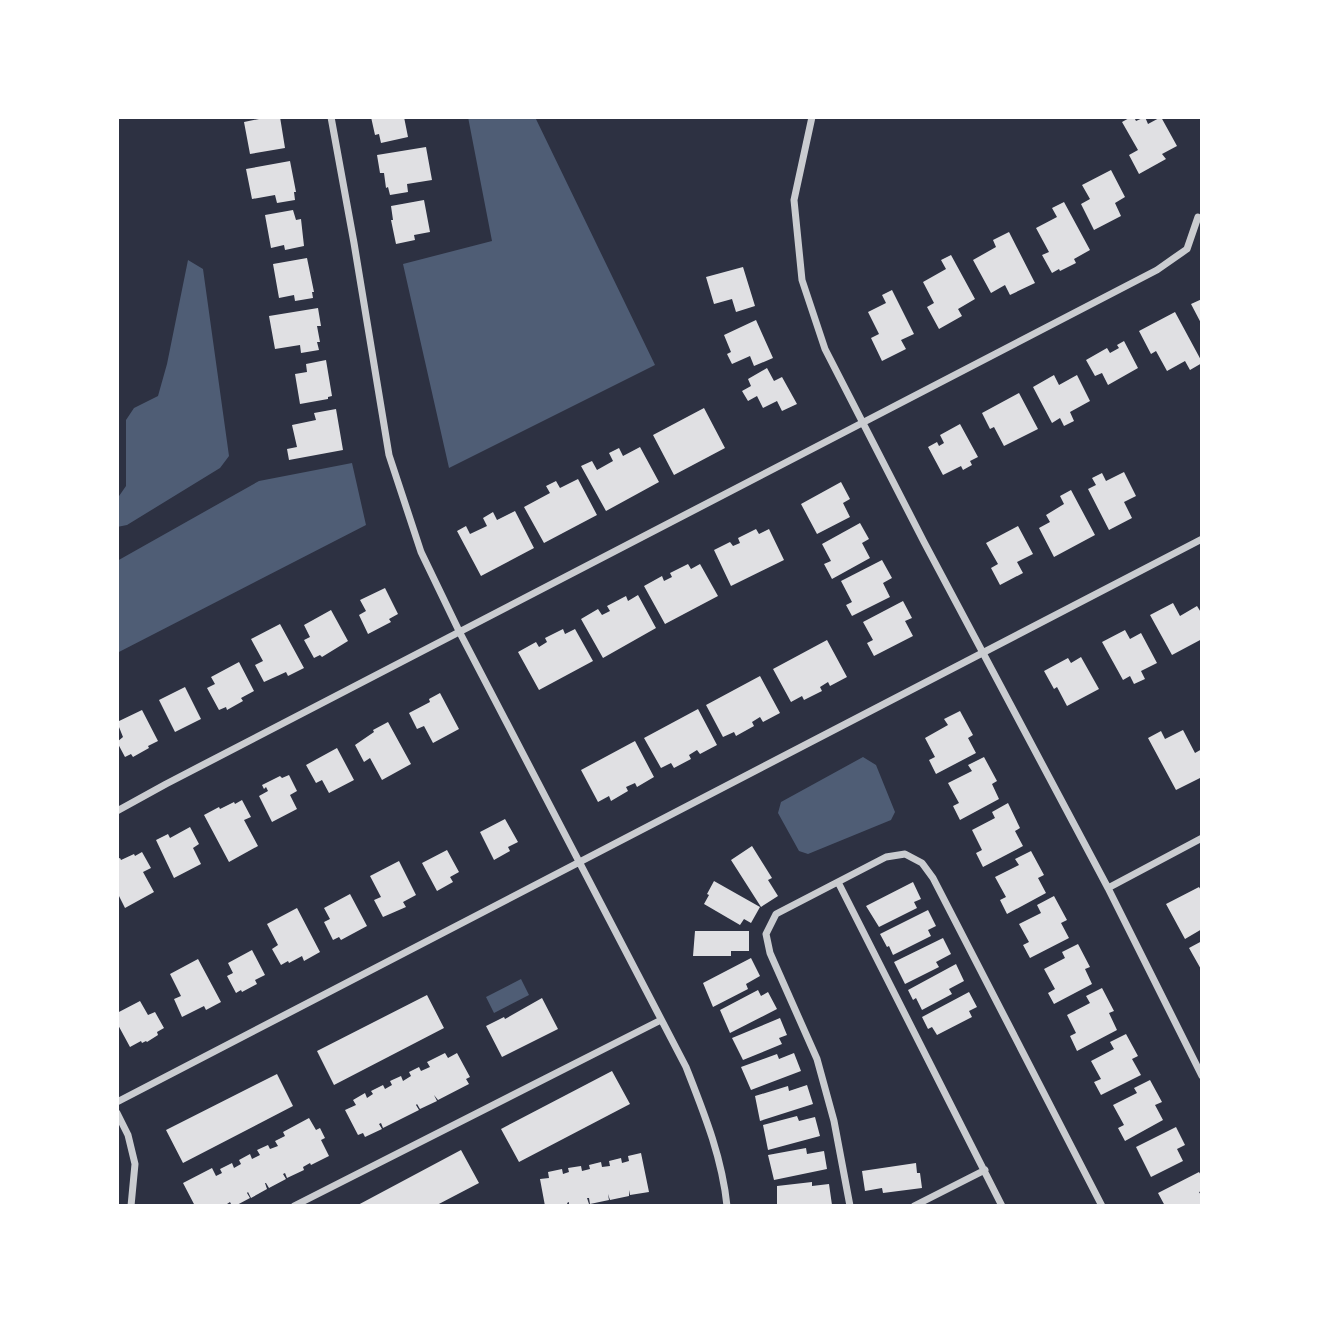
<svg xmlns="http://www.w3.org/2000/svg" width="1319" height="1323" font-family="'DM Sans',sans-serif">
<rect width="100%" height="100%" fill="#2d3142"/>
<path fill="#4f5d75" d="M468,117H535L655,365L449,468L403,264L492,241Z
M188,260L203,269L229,456L220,468L127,525L117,527V499L126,486V420L134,408L158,396L167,364Z
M352,463L366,525L117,653V561L259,481Z
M863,757L876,765L895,812L891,820L808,854L799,851L778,813L781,802Z
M521,979L529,995L494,1013L486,997Z"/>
<path fill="#e0e0e3" d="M259,117H280L285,148L250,154L244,122L259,119Z
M371,117H404L408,137L381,143L379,134L375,135Z
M1131,117H1134L1136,121L1145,117L1148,124L1161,117L1177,146L1162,154L1166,159L1139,174L1129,155L1138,150L1122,122Z
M426,147L432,180L407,184L408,192L390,195L388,187L386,188L384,173H380L377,155Z
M290,161L296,192H294L295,200L277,203L275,195L252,199L246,169Z
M1111,170L1125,197L1115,203L1121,216L1094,230L1081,204L1090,199L1082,185Z
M424,200L430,232L414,235L415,240L396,244L391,220H393L391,206Z
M1064,202L1090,250L1074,259L1076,263L1060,271L1059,269L1052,273L1042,255L1049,252L1036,228L1057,217L1052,208Z
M293,210L296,220L301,219L304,246L285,250L284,245L271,248L265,215Z
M1009,232L1035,283L1010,295L1005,285L991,293L973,260L996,247L993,240Z
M951,255L975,299L958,309L962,316L939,329L927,307L934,303L923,282L946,269L941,260Z
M307,258L314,292H312L313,298L295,301L294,295L279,298L273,264Z
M743,267L755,306L736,312L732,299L714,304L706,277Z
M892,290L914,334L901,340L906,349L882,361L871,338L879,334L868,312L886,303L882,295Z
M1202,299V325L1191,304Z
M318,308L321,326H317L320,342H317L319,350L301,353L300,345L275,349L269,316Z
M1175,312L1202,362V363L1190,370L1185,361L1167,371L1156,351L1151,354L1139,331Z
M756,320L773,358L754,366L750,356L732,364L727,354L731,352L724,335Z
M1124,341L1138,368L1108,385L1102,373L1095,376L1086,360L1107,348L1110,353L1119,348L1117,345Z
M326,360L332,396L328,397V399L300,404L295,374L307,372L306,364Z
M767,368L774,381L782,377L797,404L782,411L777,401L763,408L757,396L748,401L742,391L751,386L748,379Z
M1054,375L1059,385L1077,375L1090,401L1070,412L1074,421L1064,426L1060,418L1052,423L1033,387Z
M1019,393L1038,429L1004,446L994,427L990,429L982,413Z
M704,408L725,448L674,475L653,435Z
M336,409L343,450L289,460L287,449L297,447L292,425L316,420L314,413Z
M960,424L978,457L970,461L972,465L963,470L961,466L943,475L928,447L937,442L939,446L944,443L940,435Z
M640,447L659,482L606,511L581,466L592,461L597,470L613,461L609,453L619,448L623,456Z
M1124,472L1136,496L1124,502L1132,518L1109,530L1088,489L1096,485L1092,478L1102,473L1106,481Z
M578,479L597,515L544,543L524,507L550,493L546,486L556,481L560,488Z
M841,482L850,499L843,503L850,517L817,534L801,504Z
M1071,490L1095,535L1054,557L1039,528L1050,522L1046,515L1064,504L1060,496Z
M515,511L534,548L481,576L457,531L466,526L470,534L487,526L483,518L493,512L497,520Z
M860,523L869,539L862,543L870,558L832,579L824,564L831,561L822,544Z
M1018,526L1033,554L1017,562L1023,573L1000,585L991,568L998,564L986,543Z
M756,529L759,534L769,529L784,560L731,586L714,550L730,542L733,546L740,543L738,538Z
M882,560L892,578L883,583L890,597L852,616L846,605L852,602L841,581Z
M688,564L691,569L700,564L718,596L665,624L644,586L662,576L664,581L672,577L670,573Z
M385,588L398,614L389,619L391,622L368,634L359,615L366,611L360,600Z
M638,595L656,628L603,658L581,619L598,609L602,615L610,611L607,606L626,596L628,601Z
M903,601L912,618L905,621L913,636L874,656L867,643L873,640L863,622Z
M1173,603L1180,616L1197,606L1202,614V639L1172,655L1150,615Z
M331,610L348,641L322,657L320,655L314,658L304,640L310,637L304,625Z
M280,624L304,668L288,676L286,672L264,682L255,665L263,661L251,639Z
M563,629L565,634L575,629L593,661L539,690L518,652L536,642L539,647L547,642L545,638Z
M1125,630L1130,639L1141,633L1157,663L1141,671L1145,679L1134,684L1130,676L1123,680L1102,642Z
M827,640L847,677L830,686L828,682L820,687L822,691L804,700L802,696L791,702L773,669Z
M1081,657L1099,689L1067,706L1057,687L1054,689L1044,671L1068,658L1071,663Z
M239,662L254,691L241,698L243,701L227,710L226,707L219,710L207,688L215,684L211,677Z
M760,676L780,713L763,722L760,717L752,722L754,726L736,736L734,732L723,737L706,705Z
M185,687L201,719L175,732L159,700Z
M440,693L459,729L433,743L424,726L417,729L409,713L430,702L429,699Z
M698,709L717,745L700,754L697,750L689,755L691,759L674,768L671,763L661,768L644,738Z
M142,710L158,741L148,746L149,748L133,757L131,754L125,757L117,742L123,737L117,722Z
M960,711L973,735L968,738L976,753L936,774L929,760L935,757L925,738L948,725L944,719Z
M388,722L411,764L382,780L370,758L364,762L355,745L374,732L373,730Z
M1183,730L1195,753L1202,749V777L1176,790L1148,738L1161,731L1165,739Z
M635,741L654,777L637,787L635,783L626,787L628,791L611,801L609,796L598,802L581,770Z
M337,748L354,780L329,793L322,780L316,783L306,765Z
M984,757L997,781L992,784L999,799L960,820L953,806L959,803L948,783L972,771L968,765Z
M289,775L297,791L290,795L297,809L272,822L259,796L268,791L266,787L264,789L262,785L280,776L282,778Z
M242,800L251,817L244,820L258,846L229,862L204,815L219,807L220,809L234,802L235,804Z
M1008,803L1020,828L1015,831L1023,846L983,867L976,853L982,850L972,830L995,818L992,812Z
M505,819L518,842L508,847L510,851L494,860L480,832Z
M190,827L199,844L193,848L201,864L174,878L156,840L168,834L170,838Z
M752,846L772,878L768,880L778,896L761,907L731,860Z
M447,850L459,872L450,877L453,882L437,891L422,863Z
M1031,851L1044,875L1038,878L1046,893L1007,914L1000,900L1006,897L995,877L1019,865L1015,859Z
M142,852L151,868L143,872L154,892L125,908L117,892V859L120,858L121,860L134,854L135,856Z
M399,861L416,895L403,902L406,907L383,917L374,900L381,897L370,876Z
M714,881L760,907L751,923L744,919L740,925L704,904L709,895L707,894Z
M913,882L921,899L914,902L917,908L879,927L866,906Z
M1199,887L1202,892V929L1185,939L1166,904Z
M350,894L367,926L341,940L339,937L333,940L324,922L330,919L324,908Z
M1054,896L1067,920L1061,923L1069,938L1030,958L1023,945L1029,942L1019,924L1041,913L1037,905Z
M297,908L320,952L304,961L302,956L289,963L288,961L281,965L272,949L278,945L267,924Z
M928,910L936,926L928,930L931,936L893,955L889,946L887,947L880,934Z
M695,931H749V951H731V956H693Z
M943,938L951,954L936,962L939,967L905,984L894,962Z
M1202,941V971L1189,948Z
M1078,944L1090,967L1085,969L1092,984L1054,1004L1048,993L1055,989L1044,969L1065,958L1062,952Z
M252,950L265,975L255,980L257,984L242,992L241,990L236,993L227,976L233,973L228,963Z
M751,958L760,976L746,984L748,989L713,1007L703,983Z
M198,959L221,1002L206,1010L204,1006L182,1017L174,999L181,996L170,974Z
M956,964L964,981L949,989L952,994L922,1010L916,998L913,1000L908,990Z
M1102,988L1114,1011L1109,1013L1117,1030L1077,1051L1070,1036L1076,1033L1067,1015L1090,1003L1086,996Z
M758,990L761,996L768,992L777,1009L730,1033L720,1010Z
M969,992L977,1007L969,1011L972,1017L937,1035L932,1027L928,1029L922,1017Z
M427,995L444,1028L334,1085L317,1051Z
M542,998L558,1029L502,1057L486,1026L504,1017L505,1019Z
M140,1001L148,1015L155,1012L164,1028L157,1032L158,1035L147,1042L146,1041L142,1043L141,1041L130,1047L117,1023V1013Z
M780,1018L787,1035L779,1038L782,1044L743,1060L732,1038Z
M1126,1034L1138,1056L1132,1059L1141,1075L1101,1095L1094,1082L1101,1079L1091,1061L1114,1049L1110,1042Z
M445,1053L448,1058L457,1053L470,1077L466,1079L469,1084L438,1100L434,1095L437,1101L420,1109L417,1104L416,1105L419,1110L401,1119L398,1114L401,1119L383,1128L381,1123L379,1124L382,1129L365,1137L363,1133L358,1135L345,1110L356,1105L353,1100L365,1093L367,1098L373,1094L371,1091L383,1085L385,1089L392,1085L390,1081L401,1076L403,1081L411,1076L409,1072L419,1067L421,1071L430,1067L427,1062Z
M794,1053L801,1071L751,1090L741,1067L777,1054L779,1059Z
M612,1071L630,1104L519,1162L501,1129Z
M277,1074L293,1106L183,1163L166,1130Z
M1150,1080L1162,1102L1155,1105L1163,1120L1125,1141L1118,1128L1124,1125L1113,1105L1137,1093L1134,1088Z
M807,1085L813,1104L760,1121L755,1096L788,1086L789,1091Z
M797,1116L799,1121L815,1117L820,1136L768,1150L763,1125Z
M309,1118L316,1130L320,1128L325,1138L321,1140L329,1156L311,1165L310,1163L303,1167L304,1170L287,1178L285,1173L283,1174L286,1179L269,1188L266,1183H265L267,1189L251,1198L248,1192L247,1193L250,1198L235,1206H232L230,1202L227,1204L228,1206H195L183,1183L212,1168L216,1176L222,1173L220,1169L232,1163L234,1168L241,1164L239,1160L250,1154L252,1159L260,1155L257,1150L268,1145L270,1149L278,1146L275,1141L285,1136L283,1132Z
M1176,1127L1185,1145L1177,1149L1183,1161L1151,1177L1136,1147Z
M806,1148L807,1154L824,1151L827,1169L774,1180L768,1155Z
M461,1150L479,1183L435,1206H356Z
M641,1153L649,1192L630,1195L629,1190V1196L610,1200L608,1194L609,1200L590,1204L589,1198H587L589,1204L581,1206H569V1202L567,1203L568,1206H545L540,1179L549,1178L548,1172L562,1169L563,1174L569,1172L568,1168L581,1166L582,1171L590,1169L589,1165L601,1162L602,1167L610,1166L609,1161L621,1158L622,1163L629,1161L628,1156Z
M916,1163L917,1173H920L922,1188L883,1193L882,1188L865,1191L862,1171Z
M1199,1172L1202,1177V1191L1199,1192L1202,1197V1206H1165L1158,1193Z
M812,1182V1186L829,1184L832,1205L777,1206V1186Z"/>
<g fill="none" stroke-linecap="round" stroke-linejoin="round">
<path stroke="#caccd0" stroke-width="7" d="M331,117L354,243L389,455L421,552L460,633L686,1067C704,1113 722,1157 727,1206
M812,117L794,200L802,280L825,349L924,542L1108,888L1202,1076
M117,811L166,784L1157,270L1187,249L1198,217
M838,882L1002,1206
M1108,888L1202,838
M117,1102L1202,539
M117,1113L128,1135L135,1164L131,1206
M294,1206L661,1020
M850,1206L834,1121L817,1059L770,953L766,934L776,914L886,857L905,854L922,863L933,878L1102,1206
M914,1206L985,1170"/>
</g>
<rect width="1319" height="1323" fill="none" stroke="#ffffff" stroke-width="238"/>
</svg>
